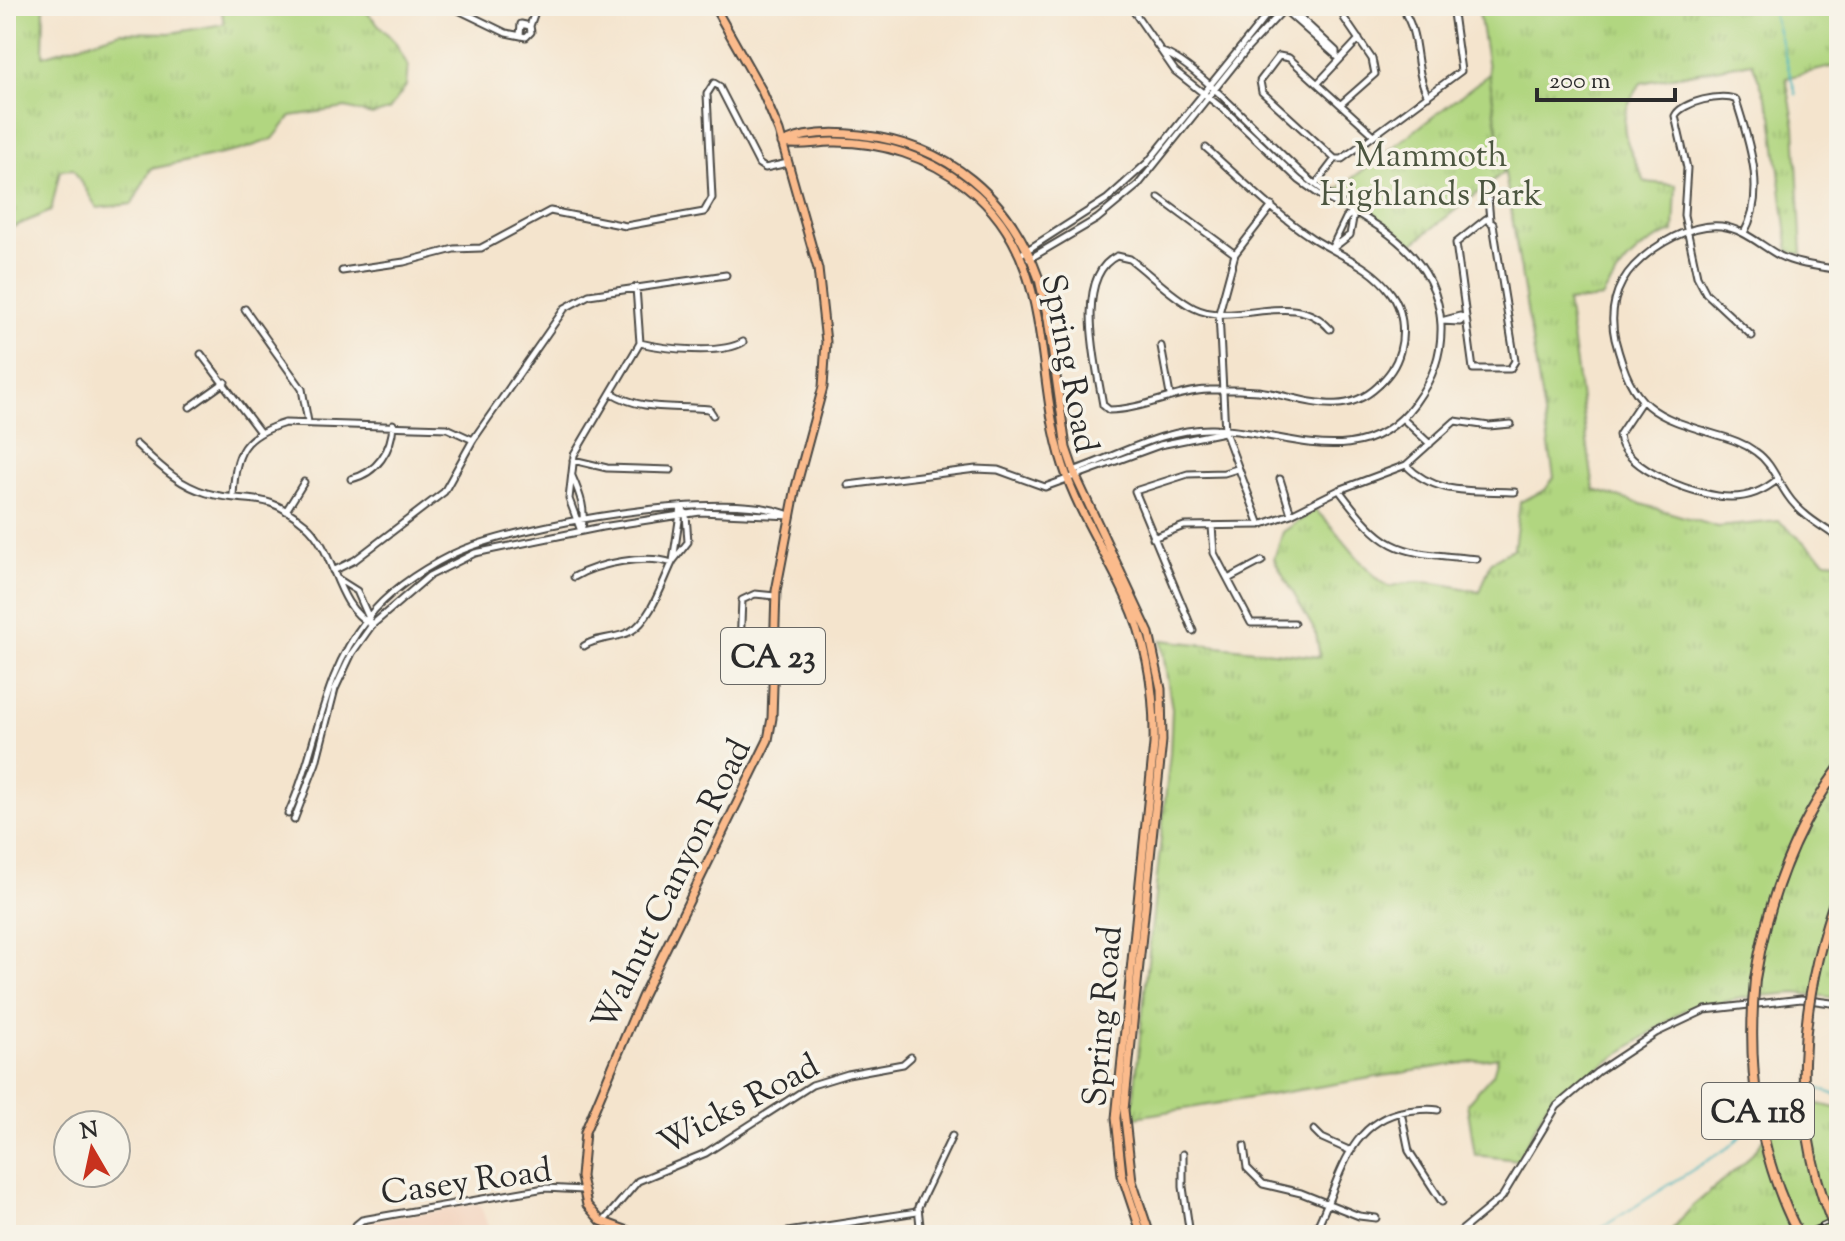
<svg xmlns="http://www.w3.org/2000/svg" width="1845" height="1241" font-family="'Sorts Mill Goudy',serif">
<defs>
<pattern id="grass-tufts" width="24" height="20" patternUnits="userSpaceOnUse" patternTransform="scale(2)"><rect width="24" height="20" fill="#b1d680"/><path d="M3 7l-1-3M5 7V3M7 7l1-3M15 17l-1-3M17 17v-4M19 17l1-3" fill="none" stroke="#98b86f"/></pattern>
</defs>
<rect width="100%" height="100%" fill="#f7f3e8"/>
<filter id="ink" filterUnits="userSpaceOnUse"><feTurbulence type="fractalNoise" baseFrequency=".0125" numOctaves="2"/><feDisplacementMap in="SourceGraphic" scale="16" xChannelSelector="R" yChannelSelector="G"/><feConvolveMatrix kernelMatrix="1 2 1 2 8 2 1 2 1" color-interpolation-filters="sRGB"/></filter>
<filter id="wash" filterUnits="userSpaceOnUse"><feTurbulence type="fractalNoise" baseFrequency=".006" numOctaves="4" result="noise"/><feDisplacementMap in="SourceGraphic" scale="32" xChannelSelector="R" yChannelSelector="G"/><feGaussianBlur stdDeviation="1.8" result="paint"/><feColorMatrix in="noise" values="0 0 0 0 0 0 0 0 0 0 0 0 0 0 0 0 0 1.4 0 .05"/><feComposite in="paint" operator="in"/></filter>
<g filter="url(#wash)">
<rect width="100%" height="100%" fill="#f4e4cd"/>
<path fill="#f3d4bf" d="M480,1204L487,1224L505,1235H349V1225Z"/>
<path fill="url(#grass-tufts)" stroke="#6e8056" stroke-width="2" d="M6,6H44L43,56L121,32L170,33L224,24L221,6H361L395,42L408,66L406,86L389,110L372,115L346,108L291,116L273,139L241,150L151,169L132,204L97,208L73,169L60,170L51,211L6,230Z
M1478,6H1839V65L1786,78L1795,126L1802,254L1789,252L1772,115L1752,62L1641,83C1611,123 1627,142 1645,182L1676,185L1674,232C1638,243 1620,267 1602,298L1567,302L1594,490L1718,527L1779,521L1826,561L1839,562V998L1796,993L1747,997L1682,1011L1547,1104L1518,1160L1475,1155L1467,1103L1493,1074L1498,1057L1136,1117L1132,1114L1136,1075L1170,753L1172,709L1161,640L1320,657L1316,633L1274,559L1283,532L1315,510C1343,534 1358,566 1389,587C1420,577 1449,585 1480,592L1491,562L1514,548L1520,502L1545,490L1554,477Z
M1489,74L1504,172L1412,244L1393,229L1333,193Z
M1819,1104L1839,1109V1235H1667L1693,1206L1745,1162L1774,1127L1793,1111Z"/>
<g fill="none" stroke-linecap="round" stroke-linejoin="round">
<path stroke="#43b3ba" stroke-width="2" d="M1771,6L1796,95
M1808,1085L1839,1096
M1762,1112L1785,1091L1802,1086
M1590,1235L1732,1145L1758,1117"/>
</g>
</g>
<g filter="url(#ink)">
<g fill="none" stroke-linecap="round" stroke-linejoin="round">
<defs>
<path id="minor" d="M450,6L506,33L526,37L531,32L530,26L521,24L520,35
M1130,6L1175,71L1227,112L1299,180L1320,195L1353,212
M1280,6L1340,59
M1288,6L1336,51V56
M1406,15C1420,39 1414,71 1428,96
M530,26L537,6
M1318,83L1359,39
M1341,104L1375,74L1372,59L1344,18L1347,6
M1839,119L1835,129L1839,179
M1206,148C1240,178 1274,213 1312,238C1340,256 1371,265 1391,293C1403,309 1405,332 1400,351C1396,366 1389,375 1378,386C1341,421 1300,396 1258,391C1242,390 1225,389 1209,390C1175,391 1142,410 1109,410L1103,405C1097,368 1073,276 1117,256L1130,259C1150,274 1172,297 1194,308C1236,329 1294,287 1330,329
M1335,159L1262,92L1260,81L1279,56L1289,58L1374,135
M1335,159H1342L1461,71L1452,6
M1316,184L1335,159
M1159,198L1235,254
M1488,198L1490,220
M1486,219L1493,224L1515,361L1510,369H1473L1456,243Z
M1744,233C1767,192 1749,142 1736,100C1724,92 1681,102 1675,116L1687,168L1684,215L1697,276L1706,293L1752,336
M1332,247L1346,218L1353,212
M1332,249L1350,235L1354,213
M1021,254L1107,199L1148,162L1274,6
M1029,259L1097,219L1138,185L1246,50L1287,6
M1839,270C1819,266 1798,265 1780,256C1760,245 1744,229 1721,226C1691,223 1654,245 1634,266C1615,286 1609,312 1615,339C1633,409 1651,415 1717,435C1731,439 1744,443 1756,452C1772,463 1777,481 1788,496C1800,514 1821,526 1839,538
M342,271L404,262L454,249L481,248L550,211L626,226L704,212L712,198L707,94L714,83L719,86L759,164L765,168L788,163
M245,309L302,389L308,422
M1460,316L1464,318L1460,322L1441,321Z
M640,343C664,349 722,355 743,342
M1161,346L1170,395
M201,354L259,431
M612,393C643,412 674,405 709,409L713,415
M1641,402L1619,435C1621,470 1702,498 1732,497C1749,497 1765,490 1778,479
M190,407L225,382
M1403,419L1430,444
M136,444C158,464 178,485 207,493C250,505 263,489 305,524C337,551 333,604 372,625L357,591L338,579
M573,460L607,468L671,470
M1406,465C1435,496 1475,490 1515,492
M1073,471C1117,456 1165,428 1212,429C1283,430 1361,477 1415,403C1433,378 1442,355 1441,325C1439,277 1407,243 1368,220C1347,207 1323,192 1304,175C1273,149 1195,61 1162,52
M572,476C580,494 587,512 581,531L569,499L574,455L640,343L636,287
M351,479C377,473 392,450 393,424
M1280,479L1291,514
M848,485L976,469L998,470L1045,487L1160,445L1224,432
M1339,490C1389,557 1398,551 1477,559
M233,495C236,452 242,436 285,423L447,428L473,440
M681,507L686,514L688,542L673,561Z
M286,511L304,482
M1260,525L1225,432L1219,313L1235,254L1272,206
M1212,526L1214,553L1251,623H1294
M1153,538L1184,526L1260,525L1291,514L1339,490L1406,465L1455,421L1489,426L1511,424
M333,571L355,560L444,492L473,440L565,308L589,295L726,275
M574,577C598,563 646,554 672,563
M1228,579L1262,561
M1193,631L1135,491L1188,474L1224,473L1237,469
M584,646C598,636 616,640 631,631C651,620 663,581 673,561
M736,657L740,646L742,600L755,594L775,596
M288,814C319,747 319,680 367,619C389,590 421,570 453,554C513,525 733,486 791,516L700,512L602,527L475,553L429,576L372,625L352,653L335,689L316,763L294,820
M1401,1112L1409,1151L1442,1202
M1314,1130L1322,1138L1351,1151
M1244,1146L1247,1168L1263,1184L1301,1193L1359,1216L1376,1218
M1183,1154V1187L1190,1235
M603,1222L638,1181L706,1153L812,1085L848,1074L903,1064L911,1057
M357,1235L356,1225L362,1220L545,1188L583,1190
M768,1235L917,1212
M921,1235L918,1207L952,1136
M1310,1235L1318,1225C1340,1180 1348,1121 1406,1111C1417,1110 1427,1108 1438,1110
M1456,1235L1502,1197L1557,1106L1597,1072L1656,1033L1705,1010L1801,999L1839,1004"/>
<path id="major" d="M782,143C806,132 835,132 860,135C948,144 1010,197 1039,279L1048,319L1066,448L1076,477L1149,633L1161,689L1162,741L1124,1110L1132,1181L1150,1235
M784,143C800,147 816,142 832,142C881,141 929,157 967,187C1057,257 1032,369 1063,465C1078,512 1106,553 1126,597C1148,644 1155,692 1154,744L1116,1118L1122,1175L1142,1235
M639,1235L601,1221L587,1205L581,1177L585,1132L642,997L768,740L772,718L776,591L796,487L823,387L826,342L818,269L779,131L762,91L714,6"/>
<path id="highway" d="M1755,979C1767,903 1793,831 1839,768"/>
</defs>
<use href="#minor" stroke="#494743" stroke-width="9"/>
<use href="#major" stroke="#494743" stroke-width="11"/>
<use href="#highway" stroke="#494743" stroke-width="12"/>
<use href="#minor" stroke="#fff" stroke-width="5"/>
<use href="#major" stroke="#fbbb8c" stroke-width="7"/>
<use href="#highway" stroke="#fbbb8c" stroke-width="8"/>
<defs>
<path id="rail" d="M1799,1235L1839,1218"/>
</defs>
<use href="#rail" stroke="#2b2b2b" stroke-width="5"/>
<use href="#rail" stroke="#f7f3e8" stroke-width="2" stroke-dasharray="6" stroke-linecap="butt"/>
<defs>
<path id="highway-bridge" d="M1755,979C1746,1067 1758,1156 1799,1235
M1838,1235C1786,1126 1799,998 1839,888"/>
</defs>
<use href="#highway-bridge" stroke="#494743" stroke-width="12" stroke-linecap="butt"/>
<use href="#highway-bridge" stroke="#fbbb8c" stroke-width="8"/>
</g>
</g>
<g text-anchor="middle" stroke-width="7" stroke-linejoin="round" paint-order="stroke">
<g fill="#f7f3e8" stroke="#686764" stroke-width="2">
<rect x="721" y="628" width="104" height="56" rx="6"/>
<rect x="1702" y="1083" width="112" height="56" rx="6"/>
</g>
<g font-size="32" font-weight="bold" fill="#2b2b2b">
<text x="773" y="667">CA 23</text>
<text x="1758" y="1122">CA 118</text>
</g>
<g font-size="34" fill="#4c5640" stroke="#f7f3e8">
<text x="1431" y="166">Mammoth<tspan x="1431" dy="39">Highlands Park</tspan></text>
</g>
<g font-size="34" fill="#2b2b2b" stroke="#f7f3e8">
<text transform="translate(1071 363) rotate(79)" y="12">Spring Road</text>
<text transform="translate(670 884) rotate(-64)" y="12">Walnut Canyon Road</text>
<text transform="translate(1101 1016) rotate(-85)" y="12">Spring Road</text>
<text transform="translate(738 1103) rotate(-28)" y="12">Wicks Road</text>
<text transform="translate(466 1180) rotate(-8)" y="12">Casey Road</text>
</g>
</g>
<rect width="1845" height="1241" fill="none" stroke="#f7f3e8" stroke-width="32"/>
<g transform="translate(92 1149) rotate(351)"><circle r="38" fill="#f7f3e8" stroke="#a5a39c" stroke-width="2"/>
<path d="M0-6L14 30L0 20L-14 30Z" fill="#c8321e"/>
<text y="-12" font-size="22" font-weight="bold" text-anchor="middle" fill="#2b2b2b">N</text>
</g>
<path d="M1537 88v12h138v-12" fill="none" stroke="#2b2b2b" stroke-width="4"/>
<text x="1549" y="88" font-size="24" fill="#2b2b2b" stroke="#f7f3e8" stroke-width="6" paint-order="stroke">200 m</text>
</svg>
